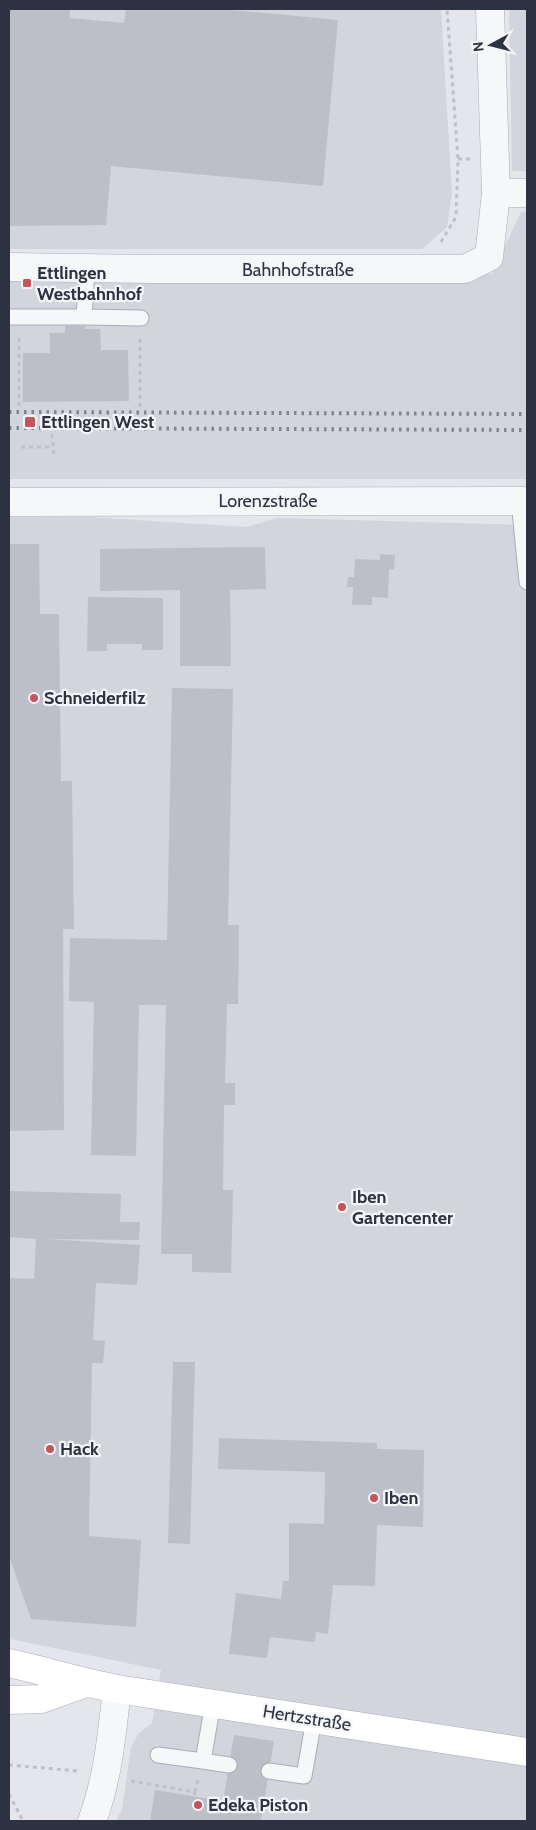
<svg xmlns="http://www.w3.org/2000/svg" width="536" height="1830" font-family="Cabin,sans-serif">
<rect width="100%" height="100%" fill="#e4e6eb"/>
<path fill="#d2d5dc" d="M9,9H441L452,193L447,227L422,249H9Z
M509,9H527V171H512Z
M521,212H527V479H9V262L375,276L492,274Z
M9,517H89L247,527L277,518L527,525V1821H116L122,1809L131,1747L139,1733L152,1723L161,1670L10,1639L9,1637Z"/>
<path fill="#bcbfc7" d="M9,9H70V18L124,23L126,9H221L338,20L323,186L111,166L106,225L9,226Z
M65,326H85V329H100L101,350H128L129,401L23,402V353H50V333H65Z
M9,544H39L40,614H59L61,781H72L74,929H63L64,1130L9,1131Z
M265,547L266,589L230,590L231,666H180V590L100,591V549Z
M380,554L395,555L394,570L389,569L388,598L372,597V605H352L353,587H347L348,577H354L355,559L380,560Z
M88,597L163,598V650H142V644H107V651H87Z
M172,688L233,689L228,925H239L238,1004H227L225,1083H235V1105H224L223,1190H233L231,1273L192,1272V1254H161L166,1005H139L136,1156L91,1155L94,1002L69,1001L70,938L167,940Z
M9,1191L121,1194L120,1222H140L139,1240L48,1239L140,1245L137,1285L96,1283L93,1340L105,1341L103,1363H92L89,1536L141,1540L136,1627L31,1619L9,1556V1278L34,1279L36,1239L9,1237Z
M173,1362H195L190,1544L168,1543Z
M219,1438L377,1443V1449L424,1450L423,1527L377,1525L375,1586L333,1585L328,1634L316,1632L315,1642L270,1637L267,1658L229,1654L236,1593L281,1599L283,1581H289V1523L324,1524L325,1472L218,1469Z
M234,1735L274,1741L261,1821H150L155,1790L223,1801Z"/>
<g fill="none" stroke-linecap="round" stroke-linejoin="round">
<defs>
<path id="lane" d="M9,317H84L87,268
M84,317L141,318
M519,501L527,582
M213,1703L203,1761L229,1765
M158,1755L203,1761
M269,1771L304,1776L314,1719"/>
<path id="street" d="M490,9L496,193
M9,267L152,269H465L489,257L496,193H527
M9,502L527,501
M92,1821C108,1779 112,1733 117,1689"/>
<path id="secondary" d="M9,1663C45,1671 80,1682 117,1689L527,1752
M9,1700L41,1699L86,1683"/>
</defs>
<use href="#lane" stroke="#a9acb5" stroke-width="17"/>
<use href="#street" stroke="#a9acb5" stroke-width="29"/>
<use href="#secondary" stroke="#a9acb5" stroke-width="29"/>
<path stroke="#bec0c6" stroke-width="3" stroke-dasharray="4 4" stroke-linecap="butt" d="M458,159H470
M441,242L456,217L458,159L447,9
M19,406V338
M140,407V339
M52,434L54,457
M21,447H53
M9,1765L78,1771
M131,1781L195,1792L194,1797
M195,1792L198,1780
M9,1794L23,1821"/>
<use href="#lane" stroke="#f6f7f9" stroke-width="15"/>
<use href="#street" stroke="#f6f7f9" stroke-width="28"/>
<use href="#secondary" stroke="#fff" stroke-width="28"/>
<path stroke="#7f8493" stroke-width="4" stroke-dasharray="2.5 5" stroke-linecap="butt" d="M9,412L527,414
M9,428L527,430"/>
</g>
<g fill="#c4555b" stroke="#f4f5f8" stroke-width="2">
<rect x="22" y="278" width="10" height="10" rx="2.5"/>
<rect x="24" y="416" width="12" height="12" rx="2.5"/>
<circle cx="34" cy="698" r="5"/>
<circle cx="342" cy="1207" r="5"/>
<circle cx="50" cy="1449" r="5"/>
<circle cx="374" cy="1498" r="5"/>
<circle cx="198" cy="1805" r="5"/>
</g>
<g text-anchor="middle" stroke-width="4.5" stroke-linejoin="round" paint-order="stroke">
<g font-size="18" fill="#2d3242" stroke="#f4f5f8">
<text x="298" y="276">Bahnhofstraße</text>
<text x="268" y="507">Lorenzstraße</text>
<text transform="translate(307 1718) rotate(9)" y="6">Hertzstraße</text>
</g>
<g font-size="18" font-weight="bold" fill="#2d3242" stroke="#f4f5f8" text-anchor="start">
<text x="37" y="279">Ettlingen<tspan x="37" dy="21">Westbahnhof</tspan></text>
<text x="41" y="428">Ettlingen West</text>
<text x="44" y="704">Schneiderfilz</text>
<text x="352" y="1203">Iben<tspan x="352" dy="21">Gartencenter</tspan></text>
<text x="60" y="1455">Hack</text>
<text x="384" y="1504">Iben</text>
<text x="208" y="1811">Edeka Piston</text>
</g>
</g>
<rect width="536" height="1830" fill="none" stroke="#2d3242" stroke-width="20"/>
<g transform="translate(491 45) rotate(263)" stroke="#f4f5f8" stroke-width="4" paint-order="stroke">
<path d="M0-4L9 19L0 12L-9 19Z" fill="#2d3242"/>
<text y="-8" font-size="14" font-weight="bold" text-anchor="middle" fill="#2d3242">N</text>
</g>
</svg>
